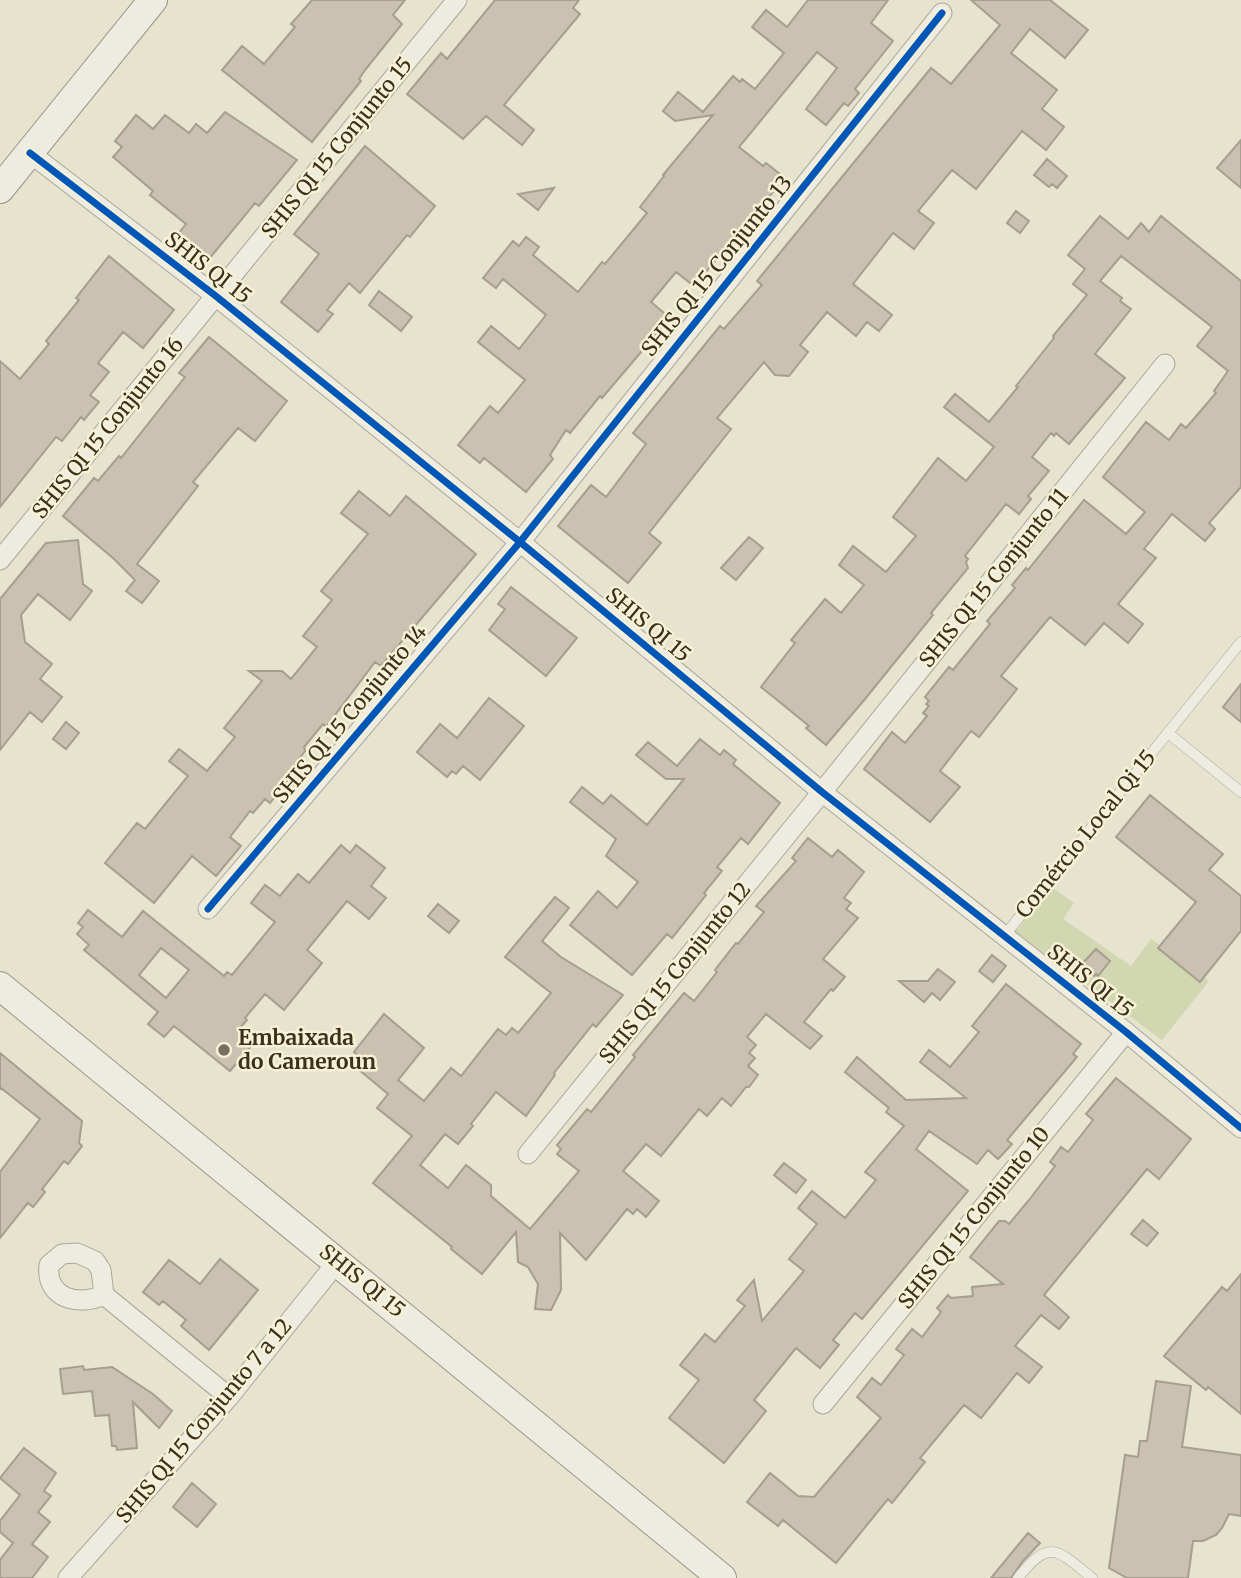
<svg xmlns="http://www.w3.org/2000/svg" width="1241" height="1578" font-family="Merriweather,serif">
<rect width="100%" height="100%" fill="#e6e3cf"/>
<path fill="#d1d7b1" d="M1053,888L1074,903L1063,919L1131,966L1151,939L1209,981L1162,1040L1015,932Z"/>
<path fill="#cac1b0" stroke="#a69e8e" stroke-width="2" fill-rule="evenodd" d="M312,0H405L393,15L402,24L365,70L359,79L361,81L312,142L222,70L242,46L264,64L295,27L291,24Z
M495,0H579L573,8L580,14L504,105L534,130L522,145L486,116L463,139L407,94L441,53L447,59Z
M808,0H888L871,23L893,41L855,89L859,93L848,106L844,103L826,125L806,109L837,68L817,52L739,147L763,166L766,163L785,178L694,286L676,272L651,302L670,318L602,398L600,396L570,433L566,430L550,455L553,459L526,492L484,458L480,463L458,445L490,406L498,413L525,380L478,342L491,326L519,349L546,315L503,279L496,288L483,278L513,241L519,246L526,237L539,247L533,255L578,292L602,262L605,264L647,213L640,207L664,176L663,175L713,115L675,121L663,111L678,92L703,112L733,76L740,82L742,79L755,89L784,53L752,27L766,10L787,27Z
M971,0H1050L1088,30L1065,58L1030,29L1011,53L1057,90L1042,109L1064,127L1046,150L1022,131L976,189L952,170L918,211L934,223L914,249L893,233L853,284L892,315L879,331L867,322L856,336L827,312L800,345L808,352L789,376L775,375L764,362L717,418L731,429L649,533L661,543L628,583L558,526L591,485L606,497L646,444L633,433L720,326L724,329L762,285L757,281L931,68L951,84L1000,25Z
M225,112L297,160L259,206L255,203L209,259L178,234L186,224L150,195L153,191L113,157L122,147L115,141L136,115L153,129L165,115L189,133L196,124L207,133Z
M1241,140V188L1217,168Z
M365,146L435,206L410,237L407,235L360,293L349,283L327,310L333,314L318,332L281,302L319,254L294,234Z
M1047,159L1067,176L1057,188L1052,184L1049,187L1034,175Z
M554,188L538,210L518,194Z
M1016,211L1029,221L1020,233L1007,223Z
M1100,216L1128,239L1141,223L1149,232L1161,216L1241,281V487L1209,523L1215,529L1205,541L1172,514L1144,549L1156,558L1118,604L1143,624L1128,643L1104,623L1085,645L1050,617L1001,676L1017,689L979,737L971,731L940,771L960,787L930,822L864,769L892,732L905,743L927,716L923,713L929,706L926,704L929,701L925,697L949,667L953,670L990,624L987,621L1015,588L1012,585L1026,568L1028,570L1084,500L1126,534L1145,512L1103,477L1146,422L1169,440L1181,424L1186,428L1216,393L1214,391L1228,371L1197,346L1212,327L1121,256L1100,281L1122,298L1120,301L1131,309L1095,354L1125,378L1069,444L1056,433L1054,436L1051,433L1032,457L1049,471L1028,496L1031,499L1019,514L1006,504L965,556L968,559L966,562L968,568L931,613L933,615L865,699L826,745L806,728L809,726L761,687L795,643L791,640L825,599L841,613L864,585L839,565L853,546L886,572L916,536L893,517L938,458L966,481L994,447L944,407L955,394L989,422L1018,387L1016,386L1054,338L1053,336L1087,295L1073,284L1085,269L1068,255Z
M109,256L174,310L143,348L123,332L98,363L109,372L90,395L99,402L84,420L81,417L62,441L56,437L0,507V361L20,379L49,344L46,341L79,300L76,298Z
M379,291L412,317L401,331L369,305Z
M209,337L287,401L255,441L238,428L193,482L198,486L137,564L159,581L142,603L126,591L135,580L113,558L63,516L94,478L98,481L119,456L121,458L185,377L179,373Z
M359,491L390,516L406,496L476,554L381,666L375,662L326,727L323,724L304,747L305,751L294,766L305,774L295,786L288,780L270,803L265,799L253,813L250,811L230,837L241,846L216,876L192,856L154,903L105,863L137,823L145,829L188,776L169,761L179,749L207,771L235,737L224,728L262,681L249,671H282L291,679L317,647L303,636L332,600L321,591L368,534L341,513Z
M749,537L763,548L736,580L721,568Z
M78,540L83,584L92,591L70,620L38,594L21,615L25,642L52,664L40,679L62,697L42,722L30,712L0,750V599L46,543Z
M511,587L577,638L546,676L489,630L505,609L498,604Z
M1241,684V722L1223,707Z
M489,698L524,726L480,780L463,766L456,774L452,771L447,777L417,752L440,724L457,738Z
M66,722L79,733L66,749L53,739Z
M700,739L720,755L724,750L736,760L733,764L780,803L748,844L741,838L717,867L722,871L704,893L706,895L672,938L667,934L632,975L570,925L598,891L617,908L638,882L606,856L616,839L570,802L582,787L603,804L611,795L647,825L684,779H666L636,755L648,742L677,766Z
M1150,795L1223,854L1209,870L1241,896V931L1200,982L1158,948L1196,902L1116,837Z
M808,838L832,857L838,850L864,872L844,898L851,903L846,909L858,918L823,959L845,977L833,991L831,989L804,1022L822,1036L810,1049L766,1014L747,1037L756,1045L749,1053L755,1058L748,1066L758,1075L749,1087H746L731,1106L722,1098L707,1116L699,1109L661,1156L646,1144L623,1171L659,1201L646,1217L637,1209L633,1214L627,1209L586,1260L560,1233L561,1290L551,1310L535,1309L538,1284L528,1267L518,1262L516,1232L482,1274L451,1249L452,1247L373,1183L412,1136L377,1108L388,1094L353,1065L360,1057L354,1052L384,1014L424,1048L398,1080L424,1101L451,1068L461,1076L498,1029L506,1035L512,1028L518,1033L551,993L505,957L555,897L569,908L542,941L561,957L623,995L596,1027L593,1024L554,1073L555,1075L526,1116L496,1092L471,1124L473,1126L458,1144L445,1134L420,1165L448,1188L466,1165L491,1185V1196L530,1229L579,1171L557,1154L561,1149L557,1145L587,1109L591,1112L635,1057L633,1055L684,993L694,1001L717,972L715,970L736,943L738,944L764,912L756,906L796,861L792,858Z
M341,845L350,853L356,845L385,868L371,886L386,898L369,919L347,901L307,950L322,963L284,1010L265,994L245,1018L247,1020L237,1031L253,1044L230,1071L174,1026L164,1037L148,1024L158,1012L84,950L89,945L77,934L83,927L78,923L88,910L122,937L143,911L224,976L227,972L232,975L275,922L251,903L265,885L280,896L298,874L309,883ZM161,948L189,970L166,998L139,975Z
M438,904L459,921L449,933L428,916Z
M1096,949L1110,961L1098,976L1096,974L1094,976L1081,965Z
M992,955L1006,966L993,982L979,971Z
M938,969L955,982L940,1000L932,993L924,1002L899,981H928Z
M1006,984L1081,1044L1073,1054L1077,1057L1007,1140L1012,1144L998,1159L988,1150L977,1164L929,1131L916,1149L968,1191L862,1319L855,1313L833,1340L839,1345L820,1368L796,1348L754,1400L766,1411L724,1463L669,1418L699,1380L680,1365L705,1334L715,1342L745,1306L737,1300L754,1280L762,1321L804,1271L789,1259L817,1224L798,1208L812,1191L845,1218L876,1180L865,1172L904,1126L886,1112L889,1108L845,1072L857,1057L906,1100L966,1098L920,1062L929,1050L950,1067L979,1032L972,1026Z
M0,1053L82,1121L79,1143L82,1146L68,1164L64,1161L55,1173L42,1189L45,1192L33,1207L28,1203L0,1238V1172L40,1119L1,1088L0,1089Z
M1116,1078L1191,1139L1159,1179L1147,1169L1044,1295L1069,1317L1059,1329L1041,1315L1015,1346L1042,1367L1029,1383L1017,1373L981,1418L964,1405L920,1458L925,1462L892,1503L888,1499L836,1563L783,1520L778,1526L747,1502L770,1473L798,1496L814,1497L881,1418L857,1397L872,1378L881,1385L904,1355L896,1349L912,1329L922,1337L941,1312L937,1308L948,1295L951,1298L973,1296L972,1287L1003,1284L970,1257L999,1221H1005L1009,1224L1029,1200L1055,1166L1050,1162L1061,1147L1068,1152L1093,1120L1086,1114Z
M784,1163L806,1180L796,1193L774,1175Z
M1143,1220L1158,1233L1147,1246L1131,1234Z
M220,1259L258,1290L209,1350L181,1326L186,1320L163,1301L159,1305L143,1292L169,1260L200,1284Z
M1241,1274V1414L1208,1387L1206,1390L1164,1356L1222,1287L1227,1291Z
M83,1366L84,1370L112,1367L153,1394L172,1411L159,1428L133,1402L137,1448L117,1450L116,1446H112L109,1415L95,1416L92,1391L63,1394L60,1369Z
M1156,1381L1191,1386L1182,1447L1241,1455V1516L1229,1514L1222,1528L1216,1535L1203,1541H1193L1188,1578H1127L1109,1568L1125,1455L1138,1457L1140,1441H1147Z
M24,1448L56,1473L44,1491L51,1496L38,1512L50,1522L32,1544L48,1557L32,1578H0V1560L13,1543L0,1532V1521L20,1495L0,1478Z
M192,1483L216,1504L197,1527L173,1507Z
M1028,1533L1040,1543L1023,1561L1011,1578H991Z"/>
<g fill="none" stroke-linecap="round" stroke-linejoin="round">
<defs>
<path id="lane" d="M1168,733L1241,792
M1005,935L1241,642
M1018,1578C1049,1538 1057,1549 1092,1578"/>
<path id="street" d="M30,153L217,297L520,542L822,792L1126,1032L1241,1128
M0,560L457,0
M208,909L520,542L942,13
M528,1154L822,792L1165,364
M104,1295C78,1307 45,1298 49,1265L62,1254L77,1253L95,1261L101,1270L104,1295L229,1397
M823,1404L1126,1032
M68,1578L229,1397L338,1261"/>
<path id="secondary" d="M0,189L153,0
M0,986L722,1578"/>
</defs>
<use href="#lane" stroke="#aba697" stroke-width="11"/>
<use href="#street" stroke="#aba697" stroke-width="21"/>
<use href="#secondary" stroke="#9b9688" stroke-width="30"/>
<use href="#lane" stroke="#eeece1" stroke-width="10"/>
<use href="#street" stroke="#eeece1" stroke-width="19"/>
<use href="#secondary" stroke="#eeece1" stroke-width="28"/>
<defs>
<path id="cycleway" d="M30,153L217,297L520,542L822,792L1126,1032L1241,1128
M208,909L520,542L942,13"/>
</defs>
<use href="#cycleway" stroke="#f7f2d5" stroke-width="11"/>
<use href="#cycleway" stroke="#0057b8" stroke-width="7"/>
</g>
<circle fill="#776f5d" stroke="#f7f2d5" stroke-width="2.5" cx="224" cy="1050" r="7"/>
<g text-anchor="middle" stroke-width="5" stroke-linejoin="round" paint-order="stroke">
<g font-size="21" fill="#3b301f" stroke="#f7f2d5">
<text transform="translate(337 148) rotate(-51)" y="7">SHIS QI 15 Conjunto 15</text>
<text transform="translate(717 266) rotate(-51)" y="7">SHIS QI 15 Conjunto 13</text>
<text transform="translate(208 268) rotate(38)" y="7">SHIS QI 15</text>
<text transform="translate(108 428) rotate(-51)" y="7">SHIS QI 15 Conjunto 16</text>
<text transform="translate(994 578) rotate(-51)" y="7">SHIS QI 15 Conjunto 11</text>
<text transform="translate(648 625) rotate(40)" y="7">SHIS QI 15</text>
<text transform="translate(350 714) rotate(-50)" y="7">SHIS QI 15 Conjunto 14</text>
<text transform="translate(1086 834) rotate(-51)" y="7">Comércio Local Qi 15</text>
<text transform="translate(675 973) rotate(-51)" y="7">SHIS QI 15 Conjunto 12</text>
<text transform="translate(1090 981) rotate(39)" y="7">SHIS QI 15</text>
<text transform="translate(974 1218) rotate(-51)" y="7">SHIS QI 15 Conjunto 10</text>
<text transform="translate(362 1281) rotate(39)" y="7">SHIS QI 15</text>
<text transform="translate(204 1421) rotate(-50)" y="7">SHIS QI 15 Conjunto 7 a 12</text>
</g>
<g font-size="21" font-weight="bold" fill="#3b301f" stroke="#f7f2d5" text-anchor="start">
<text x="238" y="1045">Embaixada<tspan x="238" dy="24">do Cameroun</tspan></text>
</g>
</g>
</svg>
